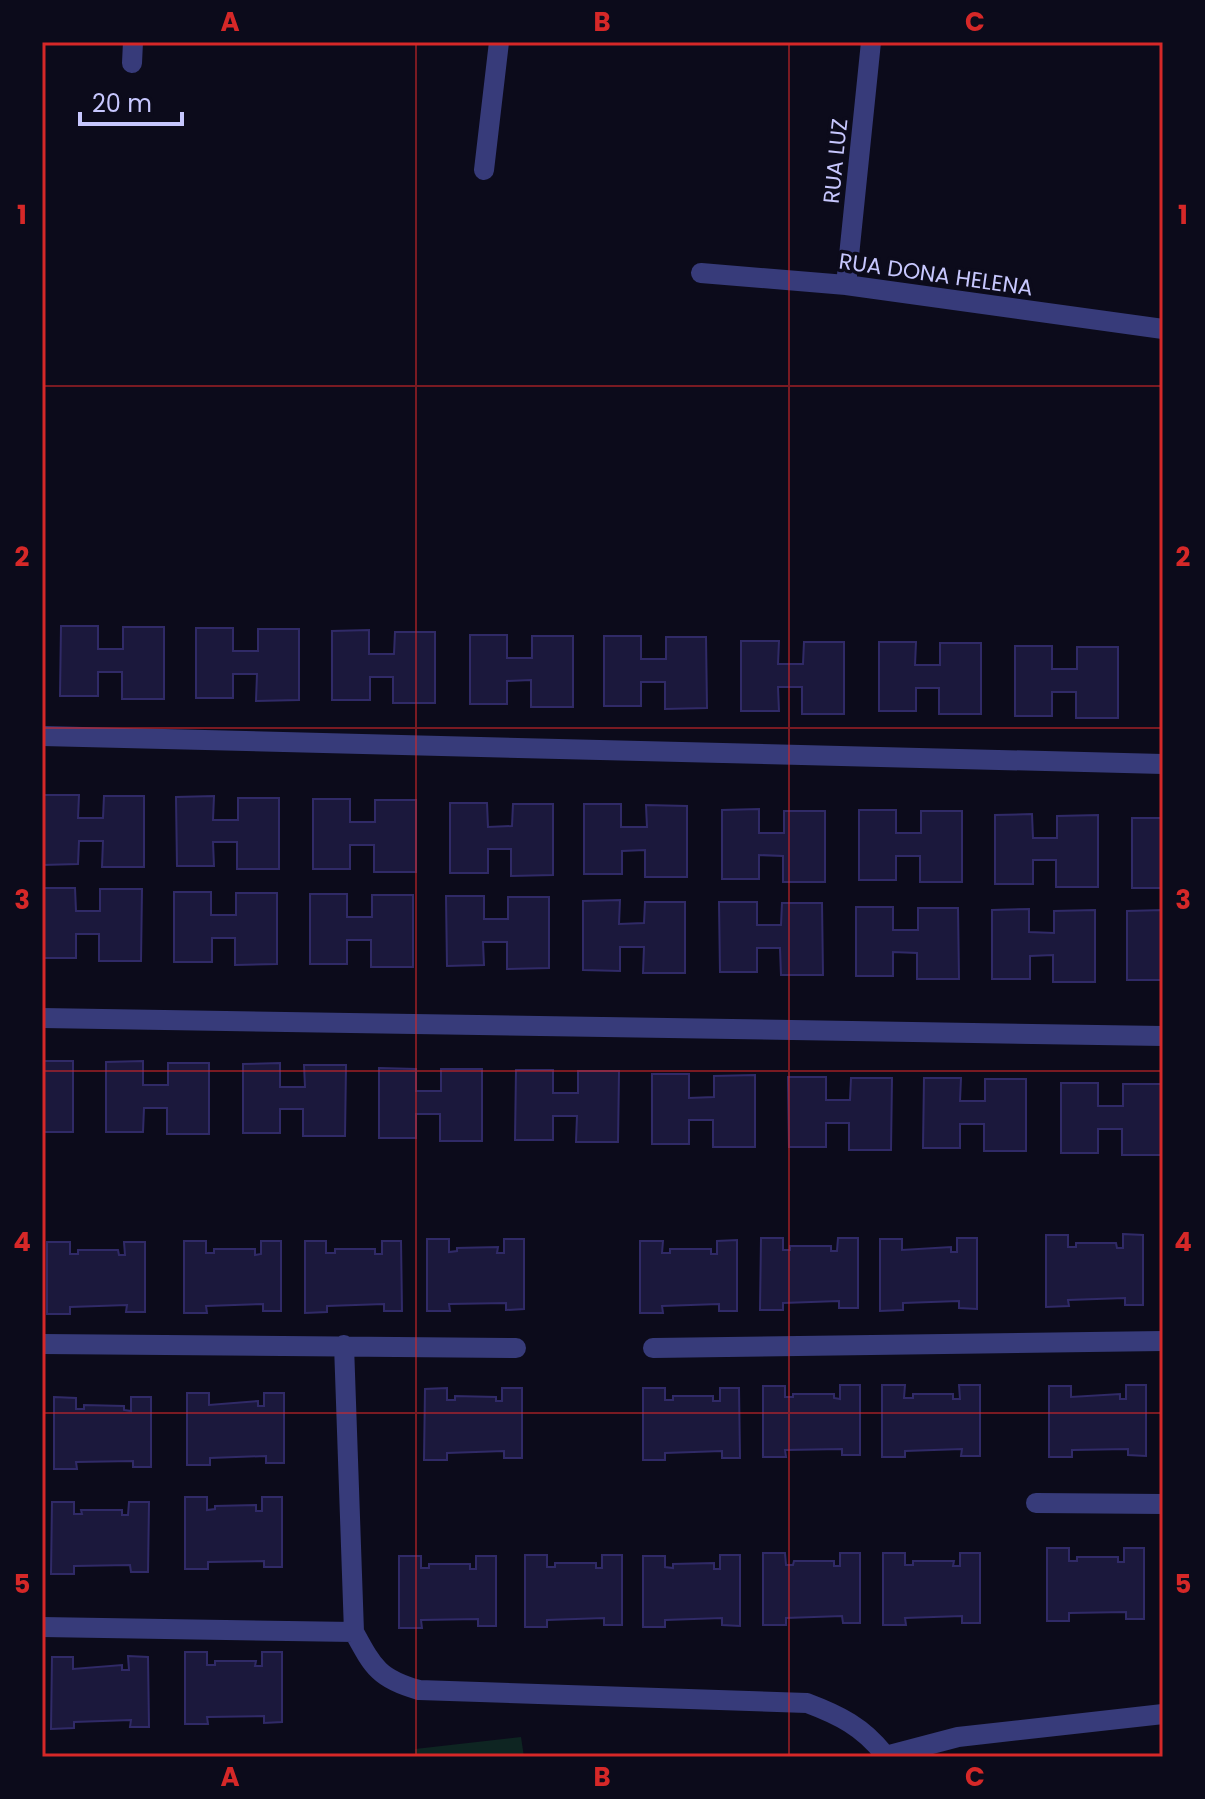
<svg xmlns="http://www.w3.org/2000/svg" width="1205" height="1799" font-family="Poppins,sans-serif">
<rect width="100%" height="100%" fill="#0c0b1b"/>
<path fill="#0e2522" d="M521,1737L524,1757H416L415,1749Z"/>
<path fill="#1b183c" stroke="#302a67" stroke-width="2" d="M61,626H98V649H123V627H164V699H122V672H98V696H60Z
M196,628H233V651H258V629H299V700L256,701L257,674H233V698H196Z
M369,630V654H394L395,632H435V703H393V677H370V700H332V631Z
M470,635H507V658H532V636H573V707H531V680L507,681V704H470Z
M604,636H641V659H666V637H706L707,708L665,709V682H641V706H604Z
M741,641H779L778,664H803L804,642H844V714H802V687H778L779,711H741Z
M879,642H916L915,665H940V643H981V714H939V688H916V711H879Z
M1015,646H1052V669H1077V647H1118V718H1076V692H1052V716H1015Z
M42,795H79L78,818H103L104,796H144V867H102L103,841H79L78,864L42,865Z
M214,796L213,820H238V798H279V869H237V842H213L214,866H177L176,797Z
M313,799H350V822H375V800H416V872H374V845H350V869H313Z
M450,803H487L488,827L512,826L513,804H553V875L511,876V849H488V873H450Z
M584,804H621V827H647L646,805L687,806V877H645V850L622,851V874H584Z
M759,809V833H784V811H825V882H783V856L759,855V879H722V810Z
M859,810H896V833H921V811H962V882H920V856H896V880H859Z
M1032,814L1033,838H1057V816L1098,815V887H1056V860H1033V884H995V815Z
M1132,818H1163V888H1132Z
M42,888H75L76,911H100V889H142L141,961H99V934H76V958H42Z
M174,892H211V915H236V893H277V964L235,965V938H212V962H174Z
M310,894H347V917H372V895H413V967H371V940H347V964H310Z
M446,896H484V919H508V897H549V968L507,969V942H483L484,965L447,966Z
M620,900L619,924L644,923L645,902H685V973H643L644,947H620V971L583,970V901Z
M719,902H757V925H781L782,903H822L823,975H781L780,948H757V972H720Z
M856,907H893V930H918V908H958L959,979H917V953L893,952V976H856Z
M1029,909V932L1054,933V911L1095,910V982H1053V955L1030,956V979H992V910Z
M1163,910V980H1127V911Z
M42,1061H73V1132H42Z
M143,1061V1085H168V1063H209V1134H167V1108H144L143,1132H106V1062Z
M280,1063V1087H305L304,1065H346L345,1136H303V1109H280V1133H243V1064Z
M379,1068L416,1069V1091H441V1069H482V1141H440V1114H416V1138H379Z
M516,1070H553V1093H578V1071H619L618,1142H576L577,1116H553V1140H515Z
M652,1074H689V1098L714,1097V1076L755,1075V1147H713V1120H689V1144H652Z
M788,1077H826V1100H850L851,1078H892L891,1150H849V1123H826V1147H789Z
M924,1078H961L960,1101H985V1079H1026V1151H984V1124H960V1148H923Z
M1061,1083H1098V1106H1123V1084H1163V1155H1122V1129H1098V1153H1061Z
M1123,1234L1143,1235V1305H1125V1298L1068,1300L1069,1306L1046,1307V1235H1068V1247H1076V1243H1116L1117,1248H1123Z
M761,1238H783V1250H790V1246H831V1251H837L838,1238H858V1308H839V1301L783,1303V1310H760Z
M957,1238H977V1309L959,1308V1301L903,1303V1310L880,1311V1239H902V1250L951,1247V1252H957Z
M427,1239H449V1252L457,1251V1248L498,1247L497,1253H504V1239H524V1309L506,1310V1303L449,1304L450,1311H427Z
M737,1240V1311H719V1304L662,1306L663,1313H640V1241H663L662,1253H670V1249H711V1254H717V1241Z
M184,1241H206V1253H214V1249H255V1255L261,1254V1241H281V1311H263V1304L206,1306L207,1313H184Z
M305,1241H326V1253H335V1249H375V1254H382V1241H401L402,1311H384V1304L327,1306V1312L305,1313Z
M47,1242H70V1254H78V1250H118L119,1255H125L124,1242H145V1312H126L127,1305L70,1307V1314H47Z
M840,1385H860V1455H842V1449L785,1450L786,1457H763V1386H785V1397H793V1394H834V1398L840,1399Z
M882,1385H905L904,1398H913V1394H953V1399H960L959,1385H980V1456H961L962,1449L905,1451V1457H882Z
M1126,1385H1146V1456L1128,1455V1449L1072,1450V1457H1049V1386H1071V1397L1120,1394V1399H1126Z
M447,1388V1400H455V1396L496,1397V1401H502V1388H522V1458H504V1451L447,1453V1460H424L425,1389Z
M643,1388H665V1400H673V1396H713V1401H720V1388H739L740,1458H722V1451L665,1453V1460H643Z
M187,1393H209V1405L258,1401V1406H264V1393H284V1463H266V1456L210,1458V1465H187Z
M54,1397L76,1398V1409H84V1405L124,1406V1410L131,1411V1397H151V1467H133V1461L76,1462L77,1469H54Z
M185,1497H207V1510L215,1509V1506L256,1505V1511H262V1497H282V1567H264V1561L208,1562V1569H185Z
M52,1502H74V1514H82L81,1510H122V1515H128L129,1502H149L148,1572H131L130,1565L74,1566V1574H51Z
M1047,1548H1069V1561H1077V1557H1118V1562H1124V1548H1144V1619H1126V1612L1069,1613V1621H1047Z
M763,1553H785L786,1565H793L794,1561H834V1566H840V1553H860V1623H843L842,1616L786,1618V1625H763Z
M883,1553H905V1565H913V1561H954L953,1566H960V1553H980V1623H962V1616L905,1618L906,1625H883Z
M525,1555H547V1567H555V1563H596V1568H602V1555H622V1625H604V1618L547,1620V1627H525Z
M720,1555H740V1626L722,1625V1618L665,1620V1627H643V1556H665V1567L673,1568V1564L714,1563V1569H720Z
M399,1556H421V1568H429V1564H470V1569H476V1556H496V1626H478V1619L421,1620L422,1628H399Z
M185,1652H207V1665H215V1661H256L255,1666H262V1652H282V1722L264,1723V1716L207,1717L208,1724H185Z
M128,1656L148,1657L149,1727H130L131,1720L74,1722V1728L51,1729L52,1657H73V1669L122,1665V1670H129Z"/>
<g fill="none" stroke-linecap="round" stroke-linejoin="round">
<path stroke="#373b7a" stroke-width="20" d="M132,63L133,42
M484,170L499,42
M701,273L846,285L1163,329
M846,285L871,42
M42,736L1163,764
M42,1018L1163,1036
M42,1344L516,1348
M344,1345L354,1632C373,1667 379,1679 419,1690L807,1703C839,1715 863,1727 884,1754
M653,1348L1163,1341
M1036,1503L1163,1504
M42,1627L354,1632
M882,1757L958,1737L1163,1714"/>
</g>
<path fill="none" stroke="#d62828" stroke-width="2" stroke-opacity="0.55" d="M416,42V1757M789,42V1757M42,386H1163M42,728H1163M42,1071H1163M42,1413H1163"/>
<g text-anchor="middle" stroke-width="7" stroke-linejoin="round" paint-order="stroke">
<g font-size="22" fill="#c7c7fe" stroke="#0c0b1b">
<text transform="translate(835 161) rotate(-84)" y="8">RUA LUZ</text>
<text transform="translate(936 274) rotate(8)" y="8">RUA DONA HELENA</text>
</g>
</g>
<rect width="1205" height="1799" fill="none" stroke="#0c0b1b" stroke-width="88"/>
<path d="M80 112v12h102v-12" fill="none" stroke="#c7c7fe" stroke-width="4"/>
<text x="92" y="112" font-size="24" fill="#c7c7fe" stroke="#0c0b1b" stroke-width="6" paint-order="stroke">20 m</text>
<rect x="44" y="44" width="1117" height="1711" fill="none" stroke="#d62828" stroke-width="3"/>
<g font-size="26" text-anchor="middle" font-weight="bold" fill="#d62828">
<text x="230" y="31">A</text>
<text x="602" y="31">B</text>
<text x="975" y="31">C</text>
<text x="22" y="224">1</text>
<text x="1183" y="224">1</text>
<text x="22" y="566">2</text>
<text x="1183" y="566">2</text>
<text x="22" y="909">3</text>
<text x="1183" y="909">3</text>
<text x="22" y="1251">4</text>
<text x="1183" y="1251">4</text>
<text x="22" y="1593">5</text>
<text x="1183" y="1593">5</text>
<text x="230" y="1786">A</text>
<text x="602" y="1786">B</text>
<text x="975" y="1786">C</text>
</g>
</svg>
